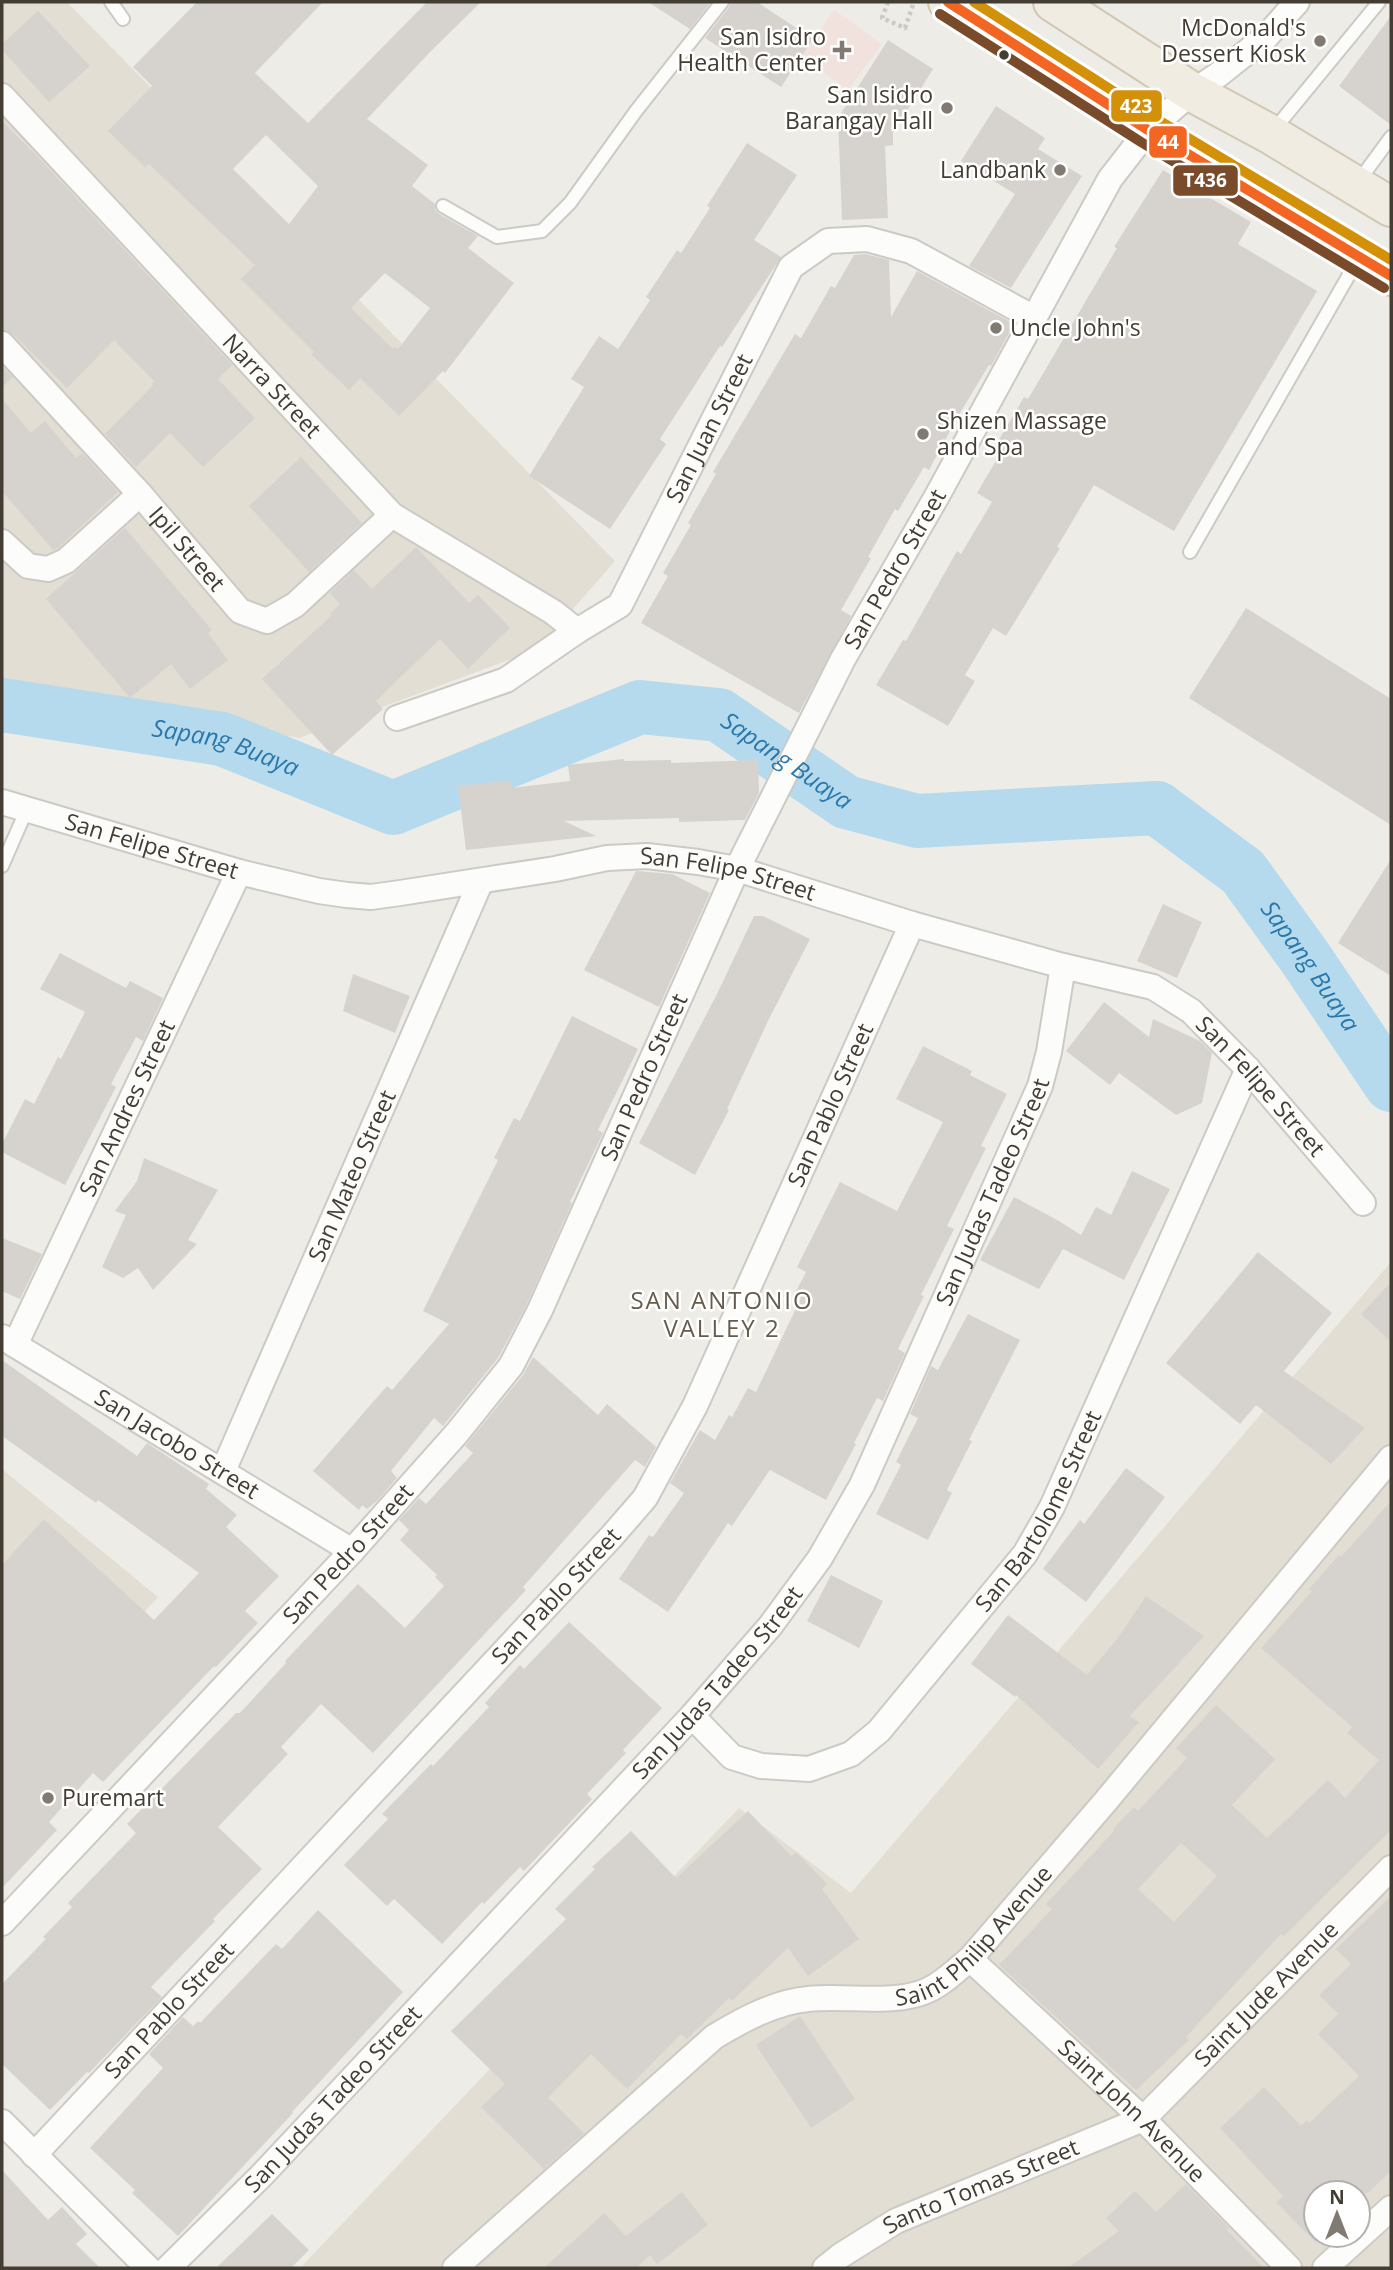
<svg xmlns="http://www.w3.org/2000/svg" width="1393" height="2270" font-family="'Open Sans',sans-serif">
<rect width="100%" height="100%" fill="#eeece6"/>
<path fill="#e3ded3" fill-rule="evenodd" d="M2,2H67L615,561L538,649L299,738L2,687Z
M1391,1262V2268H300L739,1808L851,1893ZM1316,2193H1358V2235H1316Z
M2,1469L158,1597L2,1768Z"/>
<path fill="#f1e2dd" d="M834,10L882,44L848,90L801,56Z"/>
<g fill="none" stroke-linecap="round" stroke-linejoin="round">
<path stroke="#b5daee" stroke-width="54" id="s1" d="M2,705L222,739L393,808L640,707L719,715L846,802L917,821L1157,808L1243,872L1304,956L1391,1085"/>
</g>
<path fill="#d6d3ce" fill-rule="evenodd" d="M197,2H323L255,73L308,123L427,2H481L431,51L367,119L428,165L412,186L435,204V210L439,214L478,236L468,248L514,283L445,373L443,371L399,416L360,378L349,390L311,354L314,352L241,279L255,265L149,164L145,167L108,131L152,86L133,67ZM266,135L318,186L289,224L233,169ZM385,273L430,308L398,349L395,347L393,349L351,308Z
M648,2H711L690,29Z
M731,2H757L813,39L781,87L705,38L729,7Z
M38,11L90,66L49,102L2,50V44Z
M1391,16V125L1339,86Z
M888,40L933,69L893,133V145L885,146L888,218L842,220L838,118Z
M996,106L1045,138L1038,149L1082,176L1011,288L969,266L1015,194L961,161Z
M2,121L38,157L232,365L218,379L255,418L203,467L170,433L136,467L105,434L153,385L152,383L154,381L114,340L67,388L13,334L2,330Z
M747,143L797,175L754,240L781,257L722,347L720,346L660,439L666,444L610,529L529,476L584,387L571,379L599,336L618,349L650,300L646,297L677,250L681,253L710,208L707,206Z
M1163,170L1251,222L1238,244L1317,291L1174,531L1094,485L1057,547L1060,548L1006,636L993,628L965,675L975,681L948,726L876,685L903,640L906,641L957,551L961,554L992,502L977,493L1004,447L997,443L1024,397L1028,399L1117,248L1114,247Z
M865,254L889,260L891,317L917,271L1014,324L991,366L989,365L957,418L929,470L924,467L898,511L895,509L868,557L871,558L841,610L851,616L799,713L641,623L668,576L663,573L691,525L688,523L716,474L713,472L795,334L801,338L831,286L835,288L854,255Z
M2,366L13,377L2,387Z
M2,399L31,433L45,421L76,458L82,453L118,492L58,548L53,550L2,491Z
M301,457L362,523L309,572L249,506Z
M125,528L212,630L208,633L228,660L190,689L171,664L130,698L46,599Z
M416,547L469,603L478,595L510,628L468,669L440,639L376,701L383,709L332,755L262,679L331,616L330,614L340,604L330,593L354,570L372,589Z
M1246,608L1391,699V825L1189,698Z
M624,759V761L671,760V763L758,760L759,793L745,820L679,822V818L564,821L596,836L466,850L458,786L510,780L511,788L570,781L568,765Z
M1391,859V976L1338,943Z
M636,871L672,874L710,893L659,1007L584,970Z
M1163,904L1202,922L1177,978L1137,961Z
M754,916H763L810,939L769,1019L727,1109L729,1110L695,1175L639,1143L716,996Z
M60,953L126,988L130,981L163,998L143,1041L136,1037L111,1084L116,1087L65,1185L2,1152V1144L25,1099L34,1104L58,1057L61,1059L85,1012L40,989Z
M353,974L410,996L395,1033L343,1011Z
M1104,1002L1149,1037L1153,1019L1200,1041L1212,1053L1202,1103L1176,1115L1119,1073L1110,1085L1066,1051Z
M572,1016L638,1049L598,1130L603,1133L570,1202L572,1203L527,1304L498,1358L443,1426L434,1418L391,1471L397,1478L378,1500L367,1509L362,1505L359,1510L313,1471L387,1386L392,1390L449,1324L423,1311L498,1160L494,1158L514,1118L520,1121Z
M923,1046L972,1071L970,1075L1007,1094L981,1146L986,1148L947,1226L954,1229L921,1295L924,1296L898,1349L905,1353L883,1401L877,1398L854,1443L856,1444L826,1500L770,1470L732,1526L728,1523L668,1612L619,1579L649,1535L653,1537L684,1493L670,1483L700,1430L715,1440L729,1415L732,1417L748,1388L756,1392L801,1298L794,1295L806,1272L797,1267L840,1182L897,1211L943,1122L896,1099Z
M144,1158L218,1190L188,1240L197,1244L153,1290L138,1268L123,1278L102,1267L126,1215L115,1211L137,1181Z
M1132,1171L1170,1189L1124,1280L1063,1249L1039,1289L980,1260L1014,1197L1059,1221L1081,1235L1096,1207L1111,1215Z
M2,1238L42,1254L20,1299L2,1291Z
M1258,1252L1332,1313L1284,1371L1365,1428L1331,1464L1256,1405L1240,1424L1166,1363Z
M1391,1282V1342L1361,1314Z
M968,1314L1020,1340L969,1440L972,1441L947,1490L952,1493L928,1540L876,1514L901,1465L896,1462L918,1418L910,1414L931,1366L938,1370Z
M533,1357L598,1415L607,1404L656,1447L645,1467L635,1460L523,1587L526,1590L373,1753L321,1704L281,1747L288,1754L218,1827L262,1869L213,1919L215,1921L151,1987L162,1997L89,2073L87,2072L50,2110L2,2064V1984L46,1939L43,1937L72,1907L68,1903L136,1833L127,1824L236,1713H240L286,1663L285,1661L358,1584L405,1628L444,1586L435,1577L437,1575L400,1540L409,1530L399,1520L419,1498L426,1504L473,1453L465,1446L523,1375Z
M2,1360L137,1456L147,1443L209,1484L206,1489L237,1515L226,1527L279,1576L245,1611L258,1623L216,1667L214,1666L103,1782L93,1773L49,1822L57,1830L2,1888V1565L44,1519L154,1620L199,1573L98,1500L96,1503L2,1436Z
M1126,1468L1165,1497L1086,1602L1043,1569L1080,1520L1084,1524Z
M1391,1501V1830L1284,1936L1281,1934L1186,2037L1189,2040L1136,2090L999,1965L1052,1909L1046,1904L1114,1831L1113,1829L1134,1807L1138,1811L1187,1758L1176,1748L1216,1705L1275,1759L1232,1805L1267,1838L1328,1780L1345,1798L1379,1760L1347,1733L1352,1727L1261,1648L1312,1591L1309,1589L1339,1555L1341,1557ZM1181,1843L1217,1876L1174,1922L1138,1889Z
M831,1575L883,1601L859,1648L807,1621Z
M1146,1596L1204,1636L1130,1716L1139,1722L1098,1769L1016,1695L1015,1697L971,1664L1008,1615L1087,1675L1117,1639Z
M569,1622L662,1708L623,1750L626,1753L587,1794L592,1799L524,1871L520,1867L484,1904L482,1902L442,1944L394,1899L387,1906L344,1865L388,1819L382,1814L431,1764L433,1766L489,1707L485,1703L520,1665L524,1669Z
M748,1811L791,1856L796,1852L827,1884L822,1889L859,1939L808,1976L788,1948L732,2001L729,1998L687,2039L681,2034L627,2089L591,2054L548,2098L584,2133L544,2169L481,2107L505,2084L451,2031L566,1919L555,1909L595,1869L592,1867L631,1831L676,1878Z
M1391,1896V2171L1368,2193H1316V2243L1276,2202L1283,2196L1220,2128L1264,2087L1301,2126L1307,2120L1309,2123L1359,2076L1318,2034L1338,2014L1319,1995L1351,1964L1336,1949Z
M318,1910L403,1992L292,2112L293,2113L178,2236L132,2193L135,2190L90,2148L163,2068L149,2054L183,2017L193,2026L198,2021L200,2023L276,1944L282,1949Z
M800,2016L855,2099L811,2128L756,2045Z
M2,2170L48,2220L62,2207L87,2234L76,2244L100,2268H2Z
M1186,2184L1229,2228L1227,2230L1264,2268H1068L1119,2231L1106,2218L1135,2191L1156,2212Z
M682,2192L708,2225L657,2264L650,2255L636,2268H544L604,2213L626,2236Z
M272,2214L309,2250L291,2268H216Z"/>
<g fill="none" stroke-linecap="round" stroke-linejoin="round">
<defs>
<path id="service" d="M111,2L123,19
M1273,131L1379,2
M1358,182L1391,137
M443,206L497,237L542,231L570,203L636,111L722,2
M1190,552L1357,261
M2,866L27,809"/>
<g id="minor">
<path id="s2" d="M2,96L392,515L553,612L577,631"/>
<path id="s3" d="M2,344L140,494L240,611L267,621L295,605L392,515"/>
<path d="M2,542L28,566L48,569L66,561L140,494"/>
<path id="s4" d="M397,718L506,680L577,631L620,605L791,267L828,241L867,239L911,251L1034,318"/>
<path id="s5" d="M2,802L239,872L319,891L347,895L371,897L400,893L555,869L607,858L647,856L698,862L737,869L912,924L1063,966L1153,987L1191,1011L1248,1069L1363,1203"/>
<path id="s6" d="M2,1337L352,1551"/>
<path id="s7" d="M15,1345L239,872"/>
<path id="s8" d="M223,1471L481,881"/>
<path id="s9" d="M692,1716L732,1757L761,1766L809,1769L851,1754L879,1731L1025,1554L1052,1507L1248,1069"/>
<path id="s10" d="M2,1923L352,1551L457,1433L511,1366L540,1310L737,869L843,659L937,496L1110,179L1148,130L1192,92L1218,75L1266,37L1297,2"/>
<path id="s11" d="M970,1959L1143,2119L1289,2268"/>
<path d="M2,2122L148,2268"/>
<path id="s12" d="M34,2155L612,1536L645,1498L695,1406L912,924"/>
<path id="s13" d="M168,2268L261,2176L692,1716L771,1625L820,1558L862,1485L1040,1086L1049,1052L1063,966"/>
<path id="s14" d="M455,2268L714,2037C742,2020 775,2002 808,1999C843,1995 895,2005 926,1991C943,1984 956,1970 970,1959L1105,1802L1391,1458"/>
<path id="s15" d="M825,2268L840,2256L896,2221L1143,2119L1391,1868"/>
<path d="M1325,2268L1391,2208"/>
</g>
<path id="primary" d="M948,2L1148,130L1391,276
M1053,2L1192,92L1270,134L1391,207"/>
</defs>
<use href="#service" stroke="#cccac4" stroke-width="16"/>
<use href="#minor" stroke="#cccac4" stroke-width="28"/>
<use href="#primary" stroke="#d1c7b3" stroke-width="42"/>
<path stroke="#cdcac6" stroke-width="4.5" stroke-dasharray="3.5 3.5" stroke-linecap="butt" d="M888,2L882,18L905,28L914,2"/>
<use href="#service" stroke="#fcfcfb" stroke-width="12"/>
<use href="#minor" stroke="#fcfcfb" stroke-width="24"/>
<use href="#primary" stroke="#f1ece2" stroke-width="38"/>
<defs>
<path id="bus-1" d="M948,2L1148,130L1391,276"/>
<path id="bus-2" d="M940,14L1141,142L1384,288"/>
<path id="bus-3" d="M974,2L1155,118L1391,260"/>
</defs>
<use href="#bus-1" stroke="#fff" stroke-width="16"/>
<use href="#bus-2" stroke="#fff" stroke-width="16"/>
<use href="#bus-3" stroke="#fff" stroke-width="16"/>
<use href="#bus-1" stroke="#f26522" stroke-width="10"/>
<use href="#bus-2" stroke="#7a4b2a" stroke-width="10"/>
<use href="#bus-3" stroke="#d3910a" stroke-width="10"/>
</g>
<g fill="#807a72" stroke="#fff" stroke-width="2.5">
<circle cx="1320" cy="41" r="7"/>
<path d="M838.5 39.5h7v7h7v7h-7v7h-7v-7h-7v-7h7z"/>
<circle cx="947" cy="108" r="7"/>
<circle cx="1060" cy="170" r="7"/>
<circle cx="996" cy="328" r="7"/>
<circle cx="923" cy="434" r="7"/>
<circle cx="48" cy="1798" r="7"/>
</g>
<circle fill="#443d33" stroke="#fff" stroke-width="2.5" cx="1004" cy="55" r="6"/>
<g text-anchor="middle" stroke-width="5" stroke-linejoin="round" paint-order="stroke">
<g font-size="23" fill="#443d33" stroke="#fff" text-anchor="end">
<text x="1306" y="36">McDonald's<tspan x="1306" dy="26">Dessert Kiosk</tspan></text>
<text x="826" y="45">San Isidro<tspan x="826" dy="26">Health Center</tspan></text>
<text x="933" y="103">San Isidro<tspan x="933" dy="26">Barangay Hall</tspan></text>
<text x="1046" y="178">Landbank</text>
<text x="1010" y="336" text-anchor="start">Uncle John's</text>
<text x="937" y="429" text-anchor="start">Shizen Massage<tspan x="937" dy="26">and Spa</tspan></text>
<text x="62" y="1806" text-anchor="start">Puremart</text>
</g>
<g font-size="23" fill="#443d33" stroke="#fff">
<text dy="8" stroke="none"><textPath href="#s2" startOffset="396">Narra Street</textPath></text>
<text dy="8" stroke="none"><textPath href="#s4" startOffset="450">San Juan Street</textPath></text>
<text dy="8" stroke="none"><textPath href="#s3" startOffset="276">Ipil Street</textPath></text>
<text dy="8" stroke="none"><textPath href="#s10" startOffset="1640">San Pedro Street</textPath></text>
<text dy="8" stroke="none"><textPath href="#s5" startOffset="156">San Felipe Street</textPath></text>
<text dy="8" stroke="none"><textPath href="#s5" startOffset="744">San Felipe Street</textPath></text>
<text dy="8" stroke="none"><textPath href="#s10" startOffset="1073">San Pedro Street</textPath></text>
<text dy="8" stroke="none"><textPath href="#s5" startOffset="1332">San Felipe Street</textPath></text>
<text dy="8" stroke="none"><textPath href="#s12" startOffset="1332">San Pablo Street</textPath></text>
<text dy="8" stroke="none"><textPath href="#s7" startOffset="262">San Andres Street</textPath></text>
<text dy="8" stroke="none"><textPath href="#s8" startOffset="322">San Mateo Street</textPath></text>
<text dy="8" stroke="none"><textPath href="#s13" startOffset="1370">San Judas Tadeo Street</textPath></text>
<text dy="8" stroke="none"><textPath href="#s6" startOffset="205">San Jacobo Street</textPath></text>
<text dy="8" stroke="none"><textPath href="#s9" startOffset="490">San Bartolome Street</textPath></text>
<text dy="8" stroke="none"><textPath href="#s10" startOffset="506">San Pedro Street</textPath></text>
<text dy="8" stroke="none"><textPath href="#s12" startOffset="765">San Pablo Street</textPath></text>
<text dy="8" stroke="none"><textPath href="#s13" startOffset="803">San Judas Tadeo Street</textPath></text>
<text dy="8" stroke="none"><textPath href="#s14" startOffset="639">Saint Philip Avenue</textPath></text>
<text dy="8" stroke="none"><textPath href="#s15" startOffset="528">Saint Jude Avenue</textPath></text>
<text dy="8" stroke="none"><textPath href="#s12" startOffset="198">San Pablo Street</textPath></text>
<text dy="8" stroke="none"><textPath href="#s13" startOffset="236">San Judas Tadeo Street</textPath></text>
<text dy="8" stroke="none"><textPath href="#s11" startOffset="222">Saint John Avenue</textPath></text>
<text dy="8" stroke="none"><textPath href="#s15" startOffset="177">Santo Tomas Street</textPath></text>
</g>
<g font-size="24" font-style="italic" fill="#2a78aa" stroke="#fff">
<text dy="8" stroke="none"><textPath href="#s1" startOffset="228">Sapang Buaya</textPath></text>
<text dy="8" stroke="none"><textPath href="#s1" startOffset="835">Sapang Buaya</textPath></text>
<text dy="8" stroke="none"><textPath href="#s1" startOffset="1444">Sapang Buaya</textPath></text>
</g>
<g font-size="24" letter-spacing="2" fill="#675b4a" stroke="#fff">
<text x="722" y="1309">SAN ANTONIO<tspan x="722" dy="28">VALLEY 2</tspan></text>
</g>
</g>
<g stroke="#fff" stroke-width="2.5">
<rect x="1110" y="89" width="53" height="34" rx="7" fill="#d3910a"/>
<rect x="1148" y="125" width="40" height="34" rx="7" fill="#f26522"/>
<rect x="1172" y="164" width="67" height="33" rx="7" fill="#7a4b2a"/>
</g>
<g font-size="19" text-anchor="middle" font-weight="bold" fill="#fff">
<text x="1136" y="113">423</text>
<text x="1168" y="149">44</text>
<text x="1205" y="187">T436</text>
</g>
<rect width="1393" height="2270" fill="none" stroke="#443d33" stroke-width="7"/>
<g transform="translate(1337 2214)"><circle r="33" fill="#ffffff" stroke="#b4b1ad" stroke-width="2"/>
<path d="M0-5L12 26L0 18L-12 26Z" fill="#807a72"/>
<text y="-10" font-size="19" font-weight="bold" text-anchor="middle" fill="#443d33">N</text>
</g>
</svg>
